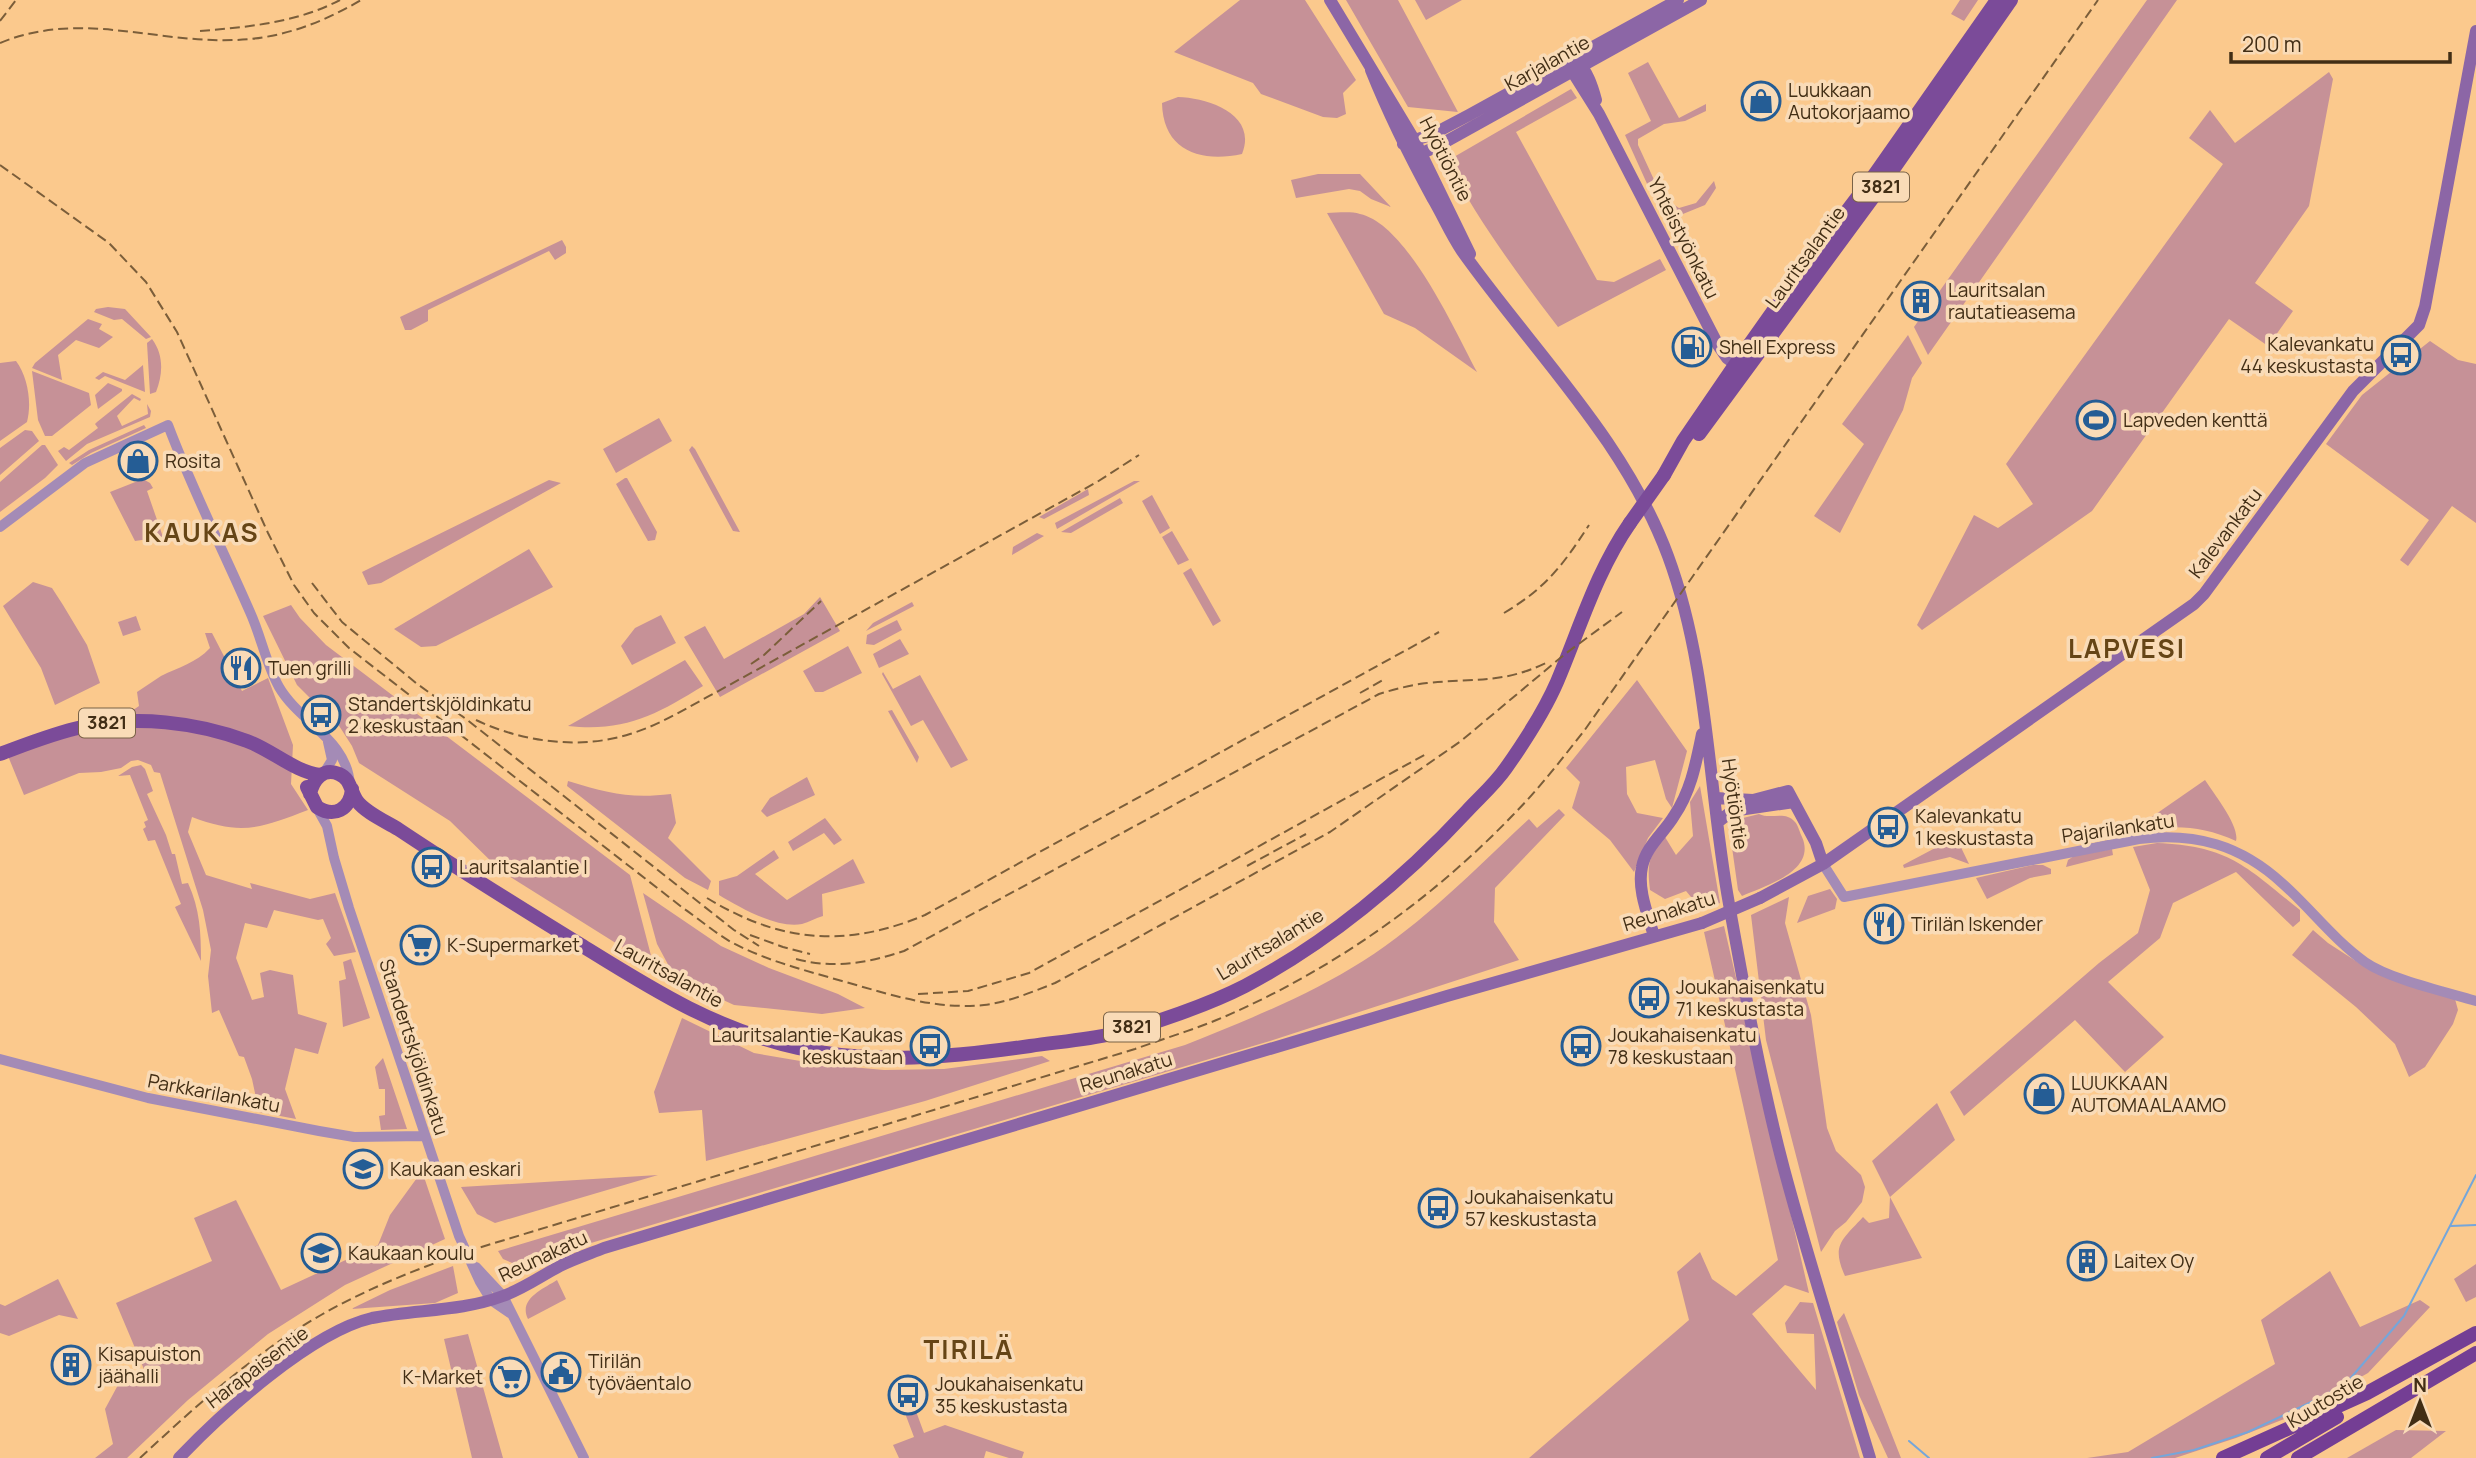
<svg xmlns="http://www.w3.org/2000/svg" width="2476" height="1458" font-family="Manrope,sans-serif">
<rect width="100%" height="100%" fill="#fbc98d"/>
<path fill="#c69197" d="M1240,0H1305L1356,80L1343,93L1346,114L1337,118L1323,117L1261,94L1253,83L1174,52Z
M1346,0H1398L1458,112L1408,107Z
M1415,0H1462L1426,20Z
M1960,0H1978L1964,21L1951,14Z
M2147,0H2177L1928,355L1914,327Z
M1648,62L1679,118L1706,104V111L1685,121L1664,124L1638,139V145L1662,197L1679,208L1696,203L1714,181L1716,188L1705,205L1678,216L1658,208L1625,135L1651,121L1628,73Z
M2329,72L2333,79L2309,206L2255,283L2293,311L2268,346L2229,319L2092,511L1922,630L1917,625L1974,515L1998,528L2033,504L2006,464L2223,164L2189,138L2210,110L2235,143Z
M1571,89L1577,98L1516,132L1597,280L1614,282L1660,259L1666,270L1558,327C1517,273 1478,221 1447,161Z
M1178,97C1208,98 1258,114 1242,154C1201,163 1163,151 1162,103Z
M1318,174H1360L1391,207L1371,199L1360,191L1349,189L1296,198L1291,180Z
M1327,213C1337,213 1350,211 1360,214C1407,224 1455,331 1477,372L1415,328L1384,314Z
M562,240L566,247V253L555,260L549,251L428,310V321L411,330H405L400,317Z
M108,307L125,309L151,337L146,339L122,319L114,320L94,312L96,309Z
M88,319L102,324L99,329L113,337L99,348L76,340L58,355L62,380L32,368L35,363Z
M1908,335L1922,363L1912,378L1903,410L1840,533L1814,516L1864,444L1842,424Z
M152,339C164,355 163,374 156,392L150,394L147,343Z
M2430,341L2458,360L2476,364V523L2452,506L2408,566L2400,560L2429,520L2326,444L2362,395Z
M16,361C28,377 32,403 27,422L0,441V363Z
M143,365L145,392L105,376L99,380L95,378L103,372L125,380Z
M32,371L89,393L91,405L52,436H45L38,420Z
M108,383L122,389V391L98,409L95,395Z
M132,394L141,399L140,401L134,398L117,416L122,426L148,414L147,404L151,411L150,417L87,444L66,461L58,451L64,447L69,450L98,428L95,424L97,422Z
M659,418L672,441L616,473L603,449Z
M144,425L146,428L91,453L72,465L69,463L89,450Z
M25,430L32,431L39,441L0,475V448Z
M42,445H45L58,465L45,478L0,512V482Z
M692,446L695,449L740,532L733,531L689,450Z
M625,478H627L657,532L655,540L648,541L616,484Z
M143,479L150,483L153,488L147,491L163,537L135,541L110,492Z
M549,480L561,483L381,583L368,585L362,572Z
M1134,481H1140L1057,529L1055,523Z
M1088,489L1089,495L1044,519L1039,517Z
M1152,495L1170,528L1160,534L1142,501Z
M1120,498L1123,503L1071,533L1061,532Z
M1172,531L1189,560L1178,565L1162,537Z
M1037,533L1044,536L1012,555L1013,547Z
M529,549L553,587L436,646L421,647L394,629Z
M1191,568L1221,621L1213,626L1183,573Z
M33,582L52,588L63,605L87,645L100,683L55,705L41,668L3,606Z
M820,597L840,631L720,697L684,637L705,626L724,659L804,614Z
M912,602L914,606L866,631L873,623Z
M291,605L300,618L326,645L630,875L654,967L501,871L450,821L359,763L352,746L336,721L324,712L297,685L263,616Z
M661,615L676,643L632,665L621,646L635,628Z
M136,616L141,630L123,636L118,622Z
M897,620L902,630L874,645L866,644L867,635Z
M205,633H212L242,691L268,678L293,745L291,784L308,810C261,828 242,836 192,817L188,832L206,875L252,889L250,883L310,899L335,893L356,952L334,956L326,944L331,938L323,919L318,920L274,910L267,928L245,923L236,958L252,1000L264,997L260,973L270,970L293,975L298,1014L327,1023L318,1054L295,1048L285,1089L296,1119L259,1112L252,1079L244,1057L239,1056L219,1010L212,1013L208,976L211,950L203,910L160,773L154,772L151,765L138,760L131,761L121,768L101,772L79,773L24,795L8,756L50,741L107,728L139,706L137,692C145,687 153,681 161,676C179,667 196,663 210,648Z
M900,639L909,654L879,668L873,654Z
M848,646L862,673L823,692H815L803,671Z
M685,660L703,686C656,715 625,732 568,726Z
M883,672L893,689L920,675L968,760L951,768L923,720L911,726L882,674Z
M1637,680L1687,751L1672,808L1666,799L1655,760L1626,767L1627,794L1637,813L1663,818L1648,838L1634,872L1610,840L1572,808L1580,782L1566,768Z
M892,710L919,757L917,763L888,711Z
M141,765L145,769L153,791L147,794L166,835L172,854H175L182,884L188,883C200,909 201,933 201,961L175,907L181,904L155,840L148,841L143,829L146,827L144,822L148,820L130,775L118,776L132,767Z
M807,777L815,795L767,817L761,811L770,798Z
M2205,780C2214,794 2240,826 2236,841C2199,824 2170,825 2130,832Z
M568,781C608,793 629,799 671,794L676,823L668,838L711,881L708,890L685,878L567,786Z
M1700,786L1720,903L1702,910L1686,891L1665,899L1650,890C1647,864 1648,857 1665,837L1676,855L1693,836L1690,802Z
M1559,809L1565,815L1495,888L1494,922L1519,960L1270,1041L517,1265L503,1259L498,1251L1185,1045C1245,1021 1308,996 1363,961C1425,922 1476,868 1529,819L1537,828Z
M1759,814C1771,820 1785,810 1795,822C1798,825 1800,833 1802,837C1817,871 1765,886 1742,896L1738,890L1730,833L1739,819Z
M825,818L842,840L834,845L824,833L793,851L788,842Z
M1956,837L1969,864L1950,857L1904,868L1903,865Z
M2157,843C2230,846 2246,867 2300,910V921L2293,927L2236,872L2173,903L2160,938L2108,982L2164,1037L2125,1072L2075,1020L1964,1116L1950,1092L2099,963L2138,933L2150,890L2133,847Z
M2112,849L2113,855L2066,867L2068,860L2074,856Z
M774,850L779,858L755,874L787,900L853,859L865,883L822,894L823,916C816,918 809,922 802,924C777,929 739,907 719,895V881L737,876Z
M2033,865H2043L2051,869V874L2030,878L1987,899L1976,878Z
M1830,889L1837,899L1835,909L1797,923L1808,896Z
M643,893L721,946L769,968L838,994L865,1008L822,1014L734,1005L695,987L671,970L657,944Z
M1789,897L1785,923L1811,1015L1827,1128L1836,1151L1861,1175L1865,1187L1862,1202L1846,1222L1835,1231L1821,1252L1766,1040L1751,915Z
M1724,926L1809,1293L1785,1285L1752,1314L1816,1390L1814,1334L1787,1333L1785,1323L1800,1302L1813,1303L1860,1458H1529L1689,1320L1677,1272L1700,1252L1712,1279L1736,1296L1778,1260L1704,932Z
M2313,930L2328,943L2362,965L2455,999L2458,1010L2453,1024L2425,1067L2409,1077L2395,1044L2356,1007L2292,955Z
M351,959L370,1018L343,1027L339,981L346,979L343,962Z
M682,1018L754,1053L818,1064L884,1070L944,1069L1042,1056L1050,1061L925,1101L706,1161L702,1110L659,1113L654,1092Z
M383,1058L407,1129L381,1130L379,1116L385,1115V1089H379L375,1067Z
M1937,1103L1955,1140L1890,1197L1922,1258L1845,1276C1831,1245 1842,1240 1863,1217L1869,1223L1889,1218L1890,1197L1872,1161Z
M422,1171L445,1239L345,1285L268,1334L188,1400L127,1458H95L113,1444L105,1409L118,1385L146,1374L116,1303L212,1261L194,1218L236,1200L281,1290L378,1245L390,1215Z
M658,1175L495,1223L477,1214L461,1187Z
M2476,1264V1297L2466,1302L2454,1279Z
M453,1266L458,1293L435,1303L351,1309L390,1290Z
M2330,1271L2360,1327L2420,1300L2430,1307L2368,1373L2289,1417L2236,1438L2175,1458H2087L2128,1452L2275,1364L2261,1320Z
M58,1279L78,1319L59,1315L9,1336L0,1333V1304L5,1306Z
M557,1280L566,1299L528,1319C518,1299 543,1289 557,1280Z
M1844,1313L1901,1458H1888L1859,1395L1837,1322Z
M468,1334L503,1458H472L444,1339Z
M910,1395L924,1433L945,1425L1024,1452L1022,1458H1009L986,1451L984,1458H899L893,1445L914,1437L900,1400Z
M2396,1430L2446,1431L2411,1458H2347Z"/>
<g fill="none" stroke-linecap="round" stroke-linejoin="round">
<path stroke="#75a6da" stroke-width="2" d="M2451,1226L2476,1225
M1909,1441L1929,1458
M2152,1458L2194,1450L2248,1432L2326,1395L2349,1380L2404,1316L2476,1175"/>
<path stroke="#a48bb6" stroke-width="10" d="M0,527L85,463L168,425C192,489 223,550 250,612C261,636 266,664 279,687C300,723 347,739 350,785
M324,773L332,760L328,742
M317,808L327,826L334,858L349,908L459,1236L480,1282L491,1300L510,1313
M1823,864L1844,897L2139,839C2195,832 2241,845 2283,884C2311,909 2334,940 2365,962C2389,979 2446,992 2476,1001
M0,1059L148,1098L319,1131L354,1137L424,1136
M476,1267L503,1296L584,1458"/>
<path stroke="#8c66a6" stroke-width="12" d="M1330,0L1415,141L1470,254
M1572,58V71L1599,114L1718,345L1727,358L1741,368
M1576,61C1587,70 1592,85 1596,100
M1371,70C1389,115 1410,157 1433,199C1443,216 1451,235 1462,251C1533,351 1625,440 1668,556C1709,667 1708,789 1729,904C1745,993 1761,1082 1784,1169C1810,1266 1841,1362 1870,1458
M1403,144L1433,134L1469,115L1678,0
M1410,155L1422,153L1438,146L1701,0
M1715,798L1753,800L1788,791L1816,843L1823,864
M1718,822L1732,811L1794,802
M1760,898L1823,864L2194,604L2204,594L2353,391L2419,325L2425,307L2476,31
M1654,936C1648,915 1637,889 1642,867C1646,846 1664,833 1674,816C1691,791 1696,763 1702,734
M179,1458C222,1413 311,1332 372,1318C416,1309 460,1312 503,1296C523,1289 541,1276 560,1266C574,1259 589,1254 604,1248L1447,996L1702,923"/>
<path stroke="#7b4b99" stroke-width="14" d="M1699,434L1885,181L2011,0
M1664,475L1683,441L1735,365L1800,273L1875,174L1997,0
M0,754C27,744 54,733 82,727C136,715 196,722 247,741C272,750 295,772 320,775
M307,787L317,807C334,818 350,810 352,789
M310,794C313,780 323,767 339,774C351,779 350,791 357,801C366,813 385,821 398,829C458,869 519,907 581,945C652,989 714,1029 798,1048C874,1065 953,1057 1030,1046C1057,1042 1085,1040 1112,1034C1151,1025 1210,1004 1245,986C1327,943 1404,879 1467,811C1480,797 1495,784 1506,768C1525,741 1544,712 1557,682C1580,628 1596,572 1630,523"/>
<path stroke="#743e94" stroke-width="14" d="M2223,1458L2367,1393L2476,1333
M2267,1458L2337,1417
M2298,1458L2476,1353"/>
<path stroke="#7b5e3a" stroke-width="2" stroke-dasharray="10 5" stroke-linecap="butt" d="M0,21L16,0
M200,31C248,27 296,23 340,0
M0,43C80,10 153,43 234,40C280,39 322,23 361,0
M0,165L109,243L146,282L177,332L268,533L294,585L314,613L349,648L683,908C699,919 714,932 731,942C767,961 804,970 842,981C889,994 934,1010 984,1005C1009,1002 1032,992 1055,983L1330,832L1461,741L1565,654L1622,612
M312,583L342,622L416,683L466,719L734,930L759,946
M1504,613C1546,588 1563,565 1589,525
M751,664L764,655L821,601
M1360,693L1383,680
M476,720C522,742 581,750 630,734C660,725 686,708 713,694L1097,482L1139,455
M1247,866L1306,834
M707,898C781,943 846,948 925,915L1439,632
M750,935L783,947L810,954
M796,959C833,969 868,963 904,951L1379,694C1395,689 1411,685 1427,683C1474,678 1502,684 1546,663
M918,994L968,991L1029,973L1426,754
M140,1458C196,1406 254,1353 321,1315C370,1287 424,1266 478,1248L1135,1049C1168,1037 1203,1027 1235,1012C1339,965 1433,898 1512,816C1538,790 1561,760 1584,731L2098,0"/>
<path stroke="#8c66a6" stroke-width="12" d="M1702,923L1760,898"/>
<path stroke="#7b4b99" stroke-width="14" d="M1630,523L1664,475"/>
</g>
<defs>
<symbol id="shop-ring" viewBox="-11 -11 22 22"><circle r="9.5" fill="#f9dbb7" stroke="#255d95" stroke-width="1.5"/><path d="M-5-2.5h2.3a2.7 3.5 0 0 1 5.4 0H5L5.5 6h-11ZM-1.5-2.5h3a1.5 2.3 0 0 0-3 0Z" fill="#255d95"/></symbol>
<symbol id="building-ring" viewBox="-11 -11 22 22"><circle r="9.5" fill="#f9dbb7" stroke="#255d95" stroke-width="1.5"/><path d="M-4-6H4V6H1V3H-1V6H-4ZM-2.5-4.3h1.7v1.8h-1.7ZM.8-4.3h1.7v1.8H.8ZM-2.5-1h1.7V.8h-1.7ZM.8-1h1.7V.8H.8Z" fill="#255d95"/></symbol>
<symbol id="fuel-ring" viewBox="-11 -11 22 22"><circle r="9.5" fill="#f9dbb7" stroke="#255d95" stroke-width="1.5"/><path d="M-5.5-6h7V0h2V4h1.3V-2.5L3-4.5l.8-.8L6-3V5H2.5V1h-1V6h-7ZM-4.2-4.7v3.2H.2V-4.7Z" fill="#255d95"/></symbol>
<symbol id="bus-ring" viewBox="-11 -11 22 22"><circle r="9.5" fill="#f9dbb7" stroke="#255d95" stroke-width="1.5"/><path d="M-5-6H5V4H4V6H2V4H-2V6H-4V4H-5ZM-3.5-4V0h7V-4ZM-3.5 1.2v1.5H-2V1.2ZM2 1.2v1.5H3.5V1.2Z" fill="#255d95"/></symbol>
<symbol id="stadium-ring" viewBox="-11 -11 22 22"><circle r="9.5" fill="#f9dbb7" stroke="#255d95" stroke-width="1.5"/><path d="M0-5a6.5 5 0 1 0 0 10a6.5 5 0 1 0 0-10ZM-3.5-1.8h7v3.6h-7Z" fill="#255d95"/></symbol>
<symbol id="restaurant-ring" viewBox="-11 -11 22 22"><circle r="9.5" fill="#f9dbb7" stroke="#255d95" stroke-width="1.5"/><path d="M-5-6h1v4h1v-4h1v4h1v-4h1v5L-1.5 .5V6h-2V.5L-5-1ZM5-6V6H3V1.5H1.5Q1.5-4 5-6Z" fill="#255d95"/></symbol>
<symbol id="supermarket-ring" viewBox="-11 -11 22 22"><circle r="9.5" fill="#f9dbb7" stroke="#255d95" stroke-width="1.5"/><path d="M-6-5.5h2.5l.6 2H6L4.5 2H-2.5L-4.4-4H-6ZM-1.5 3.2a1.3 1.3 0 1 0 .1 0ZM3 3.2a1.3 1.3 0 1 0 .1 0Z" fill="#255d95"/></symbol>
<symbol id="school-ring" viewBox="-11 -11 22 22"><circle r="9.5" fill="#f9dbb7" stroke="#255d95" stroke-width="1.5"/><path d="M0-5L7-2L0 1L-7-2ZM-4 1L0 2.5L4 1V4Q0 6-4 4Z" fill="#255d95"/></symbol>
<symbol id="civic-ring" viewBox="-11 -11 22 22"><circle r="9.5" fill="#f9dbb7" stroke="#255d95" stroke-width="1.5"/><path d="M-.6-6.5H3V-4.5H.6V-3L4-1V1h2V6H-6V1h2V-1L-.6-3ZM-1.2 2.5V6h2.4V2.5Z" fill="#255d95"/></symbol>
</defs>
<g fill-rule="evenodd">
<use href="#shop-ring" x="1739" y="79" width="44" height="44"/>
<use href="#building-ring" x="1899" y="279" width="44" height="44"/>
<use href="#fuel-ring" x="1670" y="325" width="44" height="44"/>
<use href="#bus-ring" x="2379" y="333" width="44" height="44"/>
<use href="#stadium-ring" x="2074" y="398" width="44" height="44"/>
<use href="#shop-ring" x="116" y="439" width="44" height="44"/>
<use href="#restaurant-ring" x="219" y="646" width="44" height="44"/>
<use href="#bus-ring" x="299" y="693" width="44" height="44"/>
<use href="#bus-ring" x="1866" y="805" width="44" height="44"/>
<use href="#bus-ring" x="410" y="845" width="44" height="44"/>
<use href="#restaurant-ring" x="1862" y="902" width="44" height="44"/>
<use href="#supermarket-ring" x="398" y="923" width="44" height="44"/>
<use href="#bus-ring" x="1627" y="976" width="44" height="44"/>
<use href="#bus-ring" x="908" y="1024" width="44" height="44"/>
<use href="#bus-ring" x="1559" y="1024" width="44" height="44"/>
<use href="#shop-ring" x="2022" y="1072" width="44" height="44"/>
<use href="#school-ring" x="341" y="1147" width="44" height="44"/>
<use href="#bus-ring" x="1416" y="1186" width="44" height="44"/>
<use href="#school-ring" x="299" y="1231" width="44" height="44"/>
<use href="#building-ring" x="2065" y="1239" width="44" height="44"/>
<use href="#building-ring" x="49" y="1343" width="44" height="44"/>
<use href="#civic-ring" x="539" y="1350" width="44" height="44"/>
<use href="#supermarket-ring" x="488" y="1355" width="44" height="44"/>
<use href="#bus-ring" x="886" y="1373" width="44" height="44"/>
</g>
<g text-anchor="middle" stroke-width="7" stroke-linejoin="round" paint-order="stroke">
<g fill="#f9dbb7" stroke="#796246" stroke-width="2">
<rect x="1853" y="172.5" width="56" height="29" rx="5"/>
<rect x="79" y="708.5" width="56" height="29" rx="5"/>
<rect x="1104" y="1012.5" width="56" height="29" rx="5"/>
</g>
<g font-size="18" font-weight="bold" fill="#422e15">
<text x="1881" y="193">3821</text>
<text x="107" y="729">3821</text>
<text x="1132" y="1033">3821</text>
</g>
<g font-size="19" fill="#422e15" stroke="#f9dbb7">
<text transform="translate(1547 63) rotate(-29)" y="7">Karjalantie</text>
<text transform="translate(1446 159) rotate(63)" y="7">Hyötiöntie</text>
<text transform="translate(1684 238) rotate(63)" y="7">Yhteistyönkatu</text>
<text transform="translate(1805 257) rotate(-54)" y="7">Lauritsalantie</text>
<text transform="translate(2225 533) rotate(-53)" y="7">Kalevankatu</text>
<text transform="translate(1735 804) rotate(82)" y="7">Hyötiöntie</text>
<text transform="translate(2118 828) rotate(-8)" y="7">Pajarilankatu</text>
<text transform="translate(1669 911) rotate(-17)" y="7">Reunakatu</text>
<text transform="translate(1270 944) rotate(-31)" y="7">Lauritsalantie</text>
<text transform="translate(669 973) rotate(29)" y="7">Lauritsalantie</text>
<text transform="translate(414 1047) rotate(72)" y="7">Standertskjöldinkatu</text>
<text transform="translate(1126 1072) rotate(-17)" y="7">Reunakatu</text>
<text transform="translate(214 1093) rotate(11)" y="7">Parkkarilankatu</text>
<text transform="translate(543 1256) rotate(-25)" y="7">Reunakatu</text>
<text transform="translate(257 1367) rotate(-37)" y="7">Harapaisentie</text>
<text transform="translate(2325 1401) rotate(-31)" y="7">Kuutostie</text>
</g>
<g font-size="19" fill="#422e15" stroke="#f9dbb7" text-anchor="start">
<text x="1788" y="97">Luukkaan<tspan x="1788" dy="22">Autokorjaamo</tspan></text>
<text x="1948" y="297">Lauritsalan<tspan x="1948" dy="22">rautatieasema</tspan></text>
<text x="2374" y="351" text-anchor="end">Kalevankatu<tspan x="2374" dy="22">44 keskustasta</tspan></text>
<text x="1719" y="354">Shell Express</text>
<text x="2123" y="427">Lapveden kenttä</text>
<text x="165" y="468">Rosita</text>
<text x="268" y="675">Tuen grilli</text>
<text x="348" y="711">Standertskjöldinkatu<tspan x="348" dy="22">2 keskustaan</tspan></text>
<text x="1915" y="823">Kalevankatu<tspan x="1915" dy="22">1 keskustasta</tspan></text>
<text x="459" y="874">Lauritsalantie I</text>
<text x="1911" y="931">Tirilän Iskender</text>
<text x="447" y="952">K-Supermarket</text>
<text x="1676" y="994">Joukahaisenkatu<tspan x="1676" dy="22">71 keskustasta</tspan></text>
<text x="903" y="1042" text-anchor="end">Lauritsalantie-Kaukas<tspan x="903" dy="22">keskustaan</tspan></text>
<text x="1608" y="1042">Joukahaisenkatu<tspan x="1608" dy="22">78 keskustaan</tspan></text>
<text x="2071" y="1090">LUUKKAAN<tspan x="2071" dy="22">AUTOMAALAAMO</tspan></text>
<text x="390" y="1176">Kaukaan eskari</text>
<text x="1465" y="1204">Joukahaisenkatu<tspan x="1465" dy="22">57 keskustasta</tspan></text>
<text x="348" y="1260">Kaukaan koulu</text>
<text x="2114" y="1268">Laitex Oy</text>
<text x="98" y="1361">Kisapuiston<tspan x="98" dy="22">jäähalli</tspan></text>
<text x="588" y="1368">Tirilän<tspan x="588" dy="22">työväentalo</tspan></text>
<text x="483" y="1384" text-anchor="end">K-Market</text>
<text x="935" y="1391">Joukahaisenkatu<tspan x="935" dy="22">35 keskustasta</tspan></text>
</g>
<g font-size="26" font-weight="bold" letter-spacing="2" fill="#664516" stroke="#f9dbb7">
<text x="202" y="542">KAUKAS</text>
<text x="2127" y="658">LAPVESI</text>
<text x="969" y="1359">TIRILÄ</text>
</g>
</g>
<g transform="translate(2420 1402)" stroke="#f9dbb7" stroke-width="5" paint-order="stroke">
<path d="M0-5L12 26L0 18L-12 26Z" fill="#422e15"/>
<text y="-10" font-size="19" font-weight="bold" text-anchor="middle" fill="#422e15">N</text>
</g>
<path d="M2231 52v10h219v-10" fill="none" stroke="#422e15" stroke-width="3.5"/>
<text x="2242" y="52" font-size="21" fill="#422e15" stroke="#f9dbb7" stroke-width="5" paint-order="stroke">200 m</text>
</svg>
